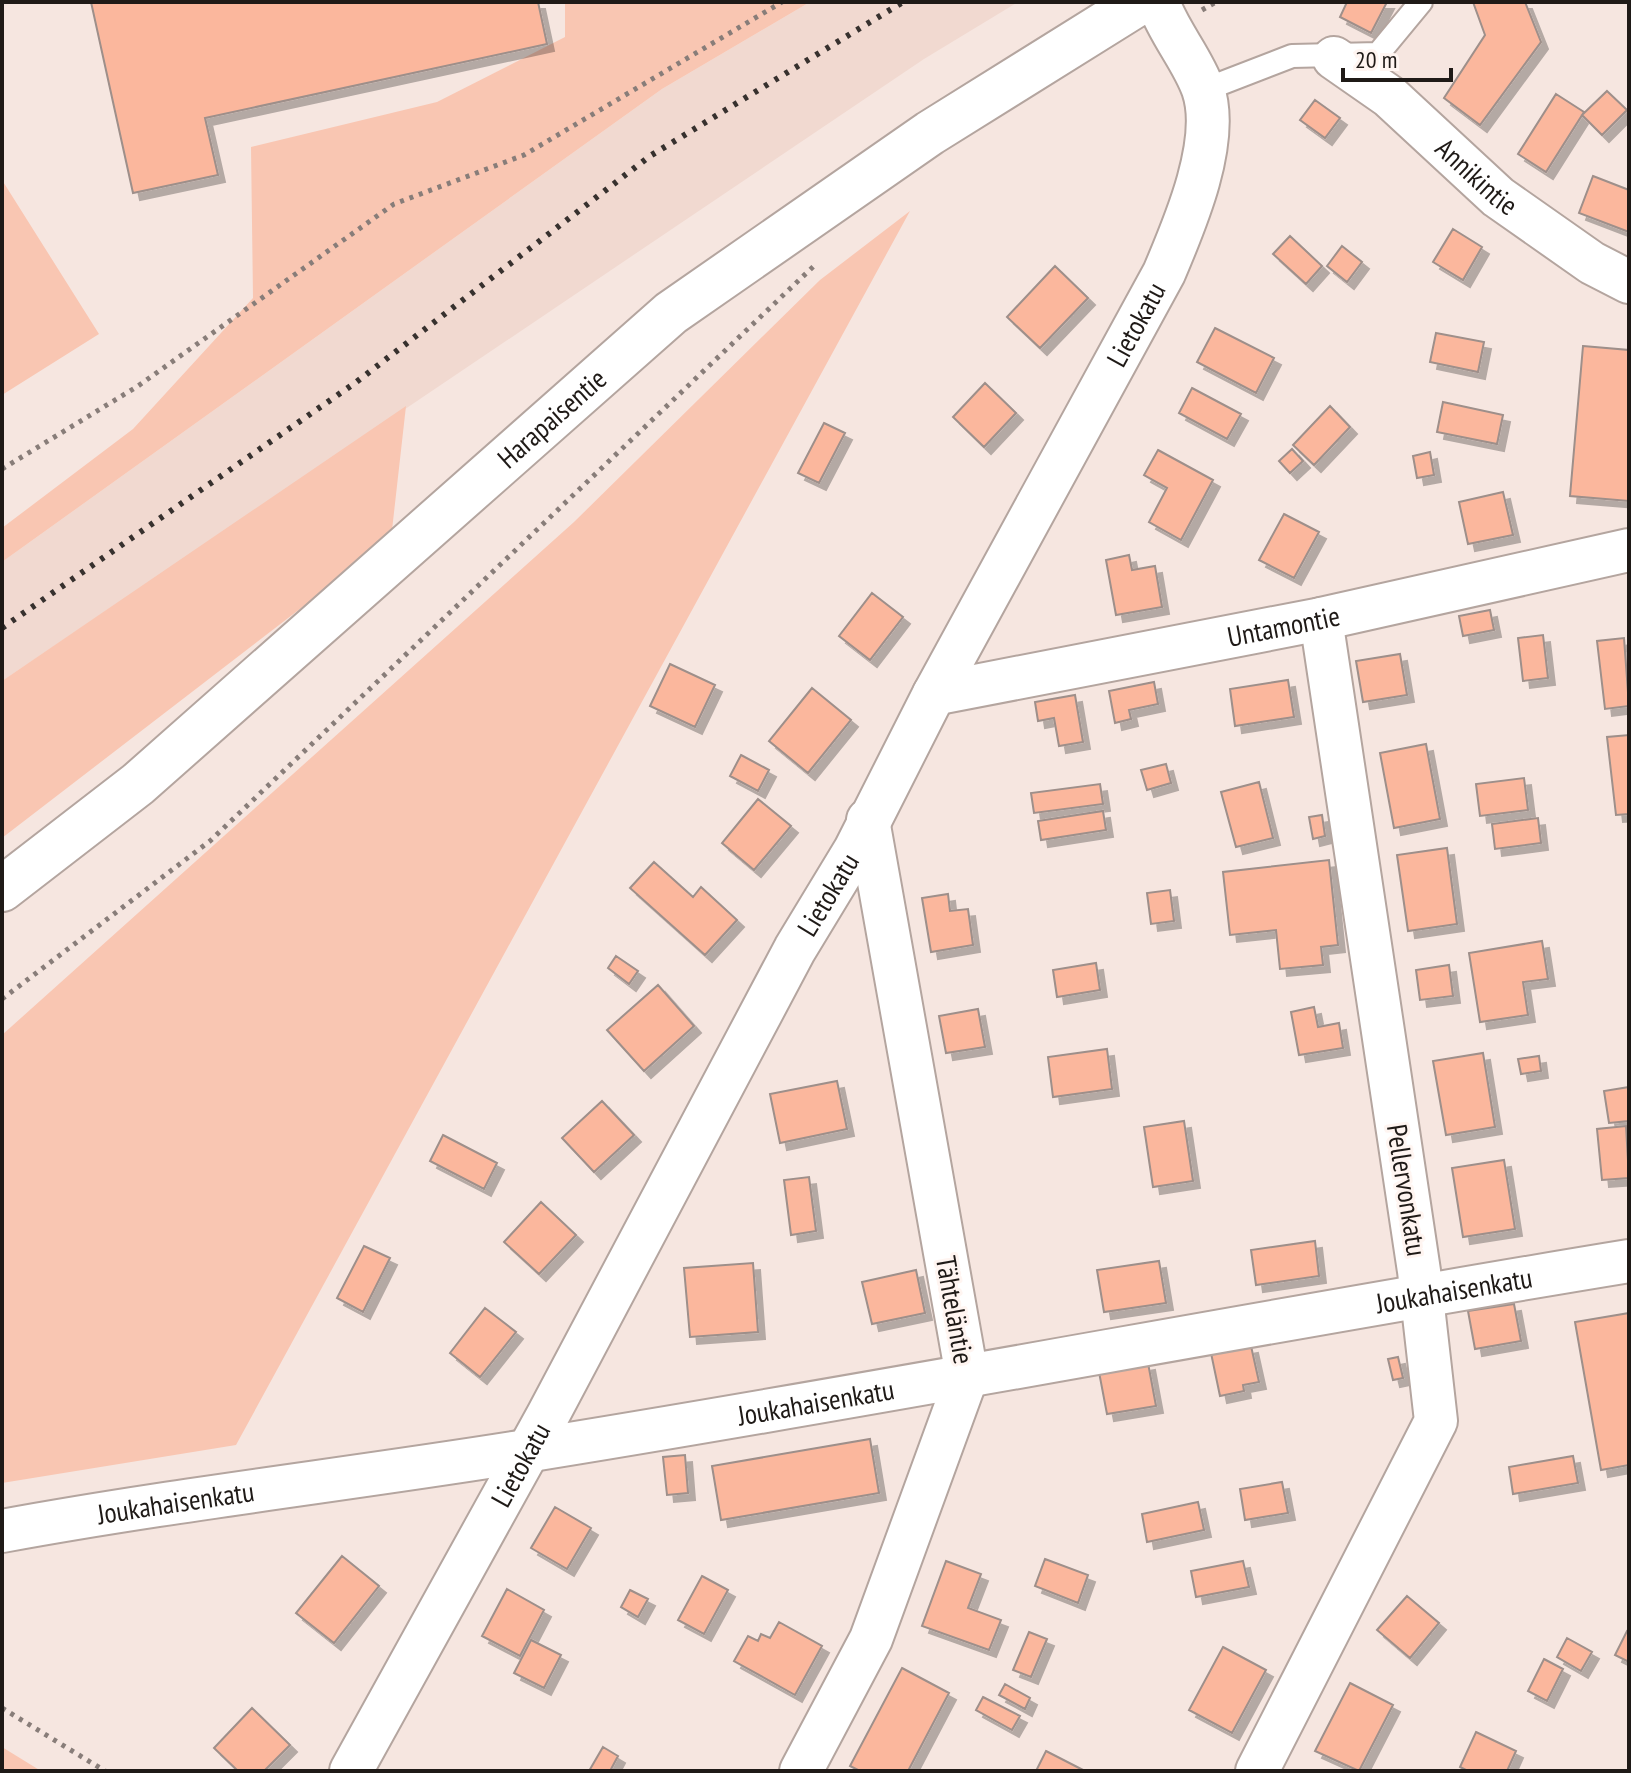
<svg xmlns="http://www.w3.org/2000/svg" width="1631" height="1773" font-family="'PT Sans Narrow',sans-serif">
<defs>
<filter id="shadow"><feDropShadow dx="7" dy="7" stdDeviation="0" flood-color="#0004"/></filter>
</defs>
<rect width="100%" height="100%" fill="#f6e6e0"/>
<path fill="#f1d9d0" d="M810,2H1018L924,59L2,681V562L662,89Z"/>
<path fill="#f9c6b2" d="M565,2H810L662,89L2,562V528L133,429L253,298L251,147L437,102L565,37Z
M2,180L99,334L2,395Z
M910,211L236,1445L2,1483V1035L574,522L820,280Z
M406,406L391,539L2,838V681Z
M2,1747L41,1771H2Z"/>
<path fill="#fbb79d" stroke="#9e8f8a" stroke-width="2" filter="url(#shadow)" d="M91,2H538L547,44L205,118L218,175L133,193Z
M1347,2H1387L1371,33L1340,17Z
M1473,2H1525L1541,42L1480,125L1444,98L1485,35Z
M1607,91L1627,110L1602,135L1582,115Z
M1556,94L1584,112L1546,172L1518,154Z
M1315,100L1340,118L1325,138L1300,120Z
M1593,176L1629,190V232L1579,213Z
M1453,229L1482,247L1463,280L1433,262Z
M1290,236L1322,266L1306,284L1273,254Z
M1342,246L1362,262L1347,282L1327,266Z
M1055,266L1088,298L1040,348L1007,317Z
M1215,328L1274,358L1256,393L1197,362Z
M1436,333L1484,342L1478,372L1430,362Z
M1583,346L1629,350V501L1570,496Z
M985,383L1016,413L984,447L953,417Z
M1192,388L1241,414L1227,439L1179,413Z
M1443,402L1503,415L1497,444L1437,432Z
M1330,406L1350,427L1314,465L1293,445Z
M824,423L845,433L819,483L798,473Z
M1292,449L1303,461L1290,473L1279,461Z
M1158,450L1213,480L1181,540L1149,522L1167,488L1144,475Z
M1430,452L1434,475L1417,478L1413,456Z
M1503,492L1513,535L1468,544L1459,502Z
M1284,514L1319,532L1294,578L1259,560Z
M1129,555L1132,570L1155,566L1162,607L1116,615L1106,560Z
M872,593L903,617L870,660L839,636Z
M1490,610L1494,630L1463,636L1459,616Z
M1543,635L1548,678L1523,681L1518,638Z
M1624,638L1629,706L1605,709L1597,641Z
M1400,654L1407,695L1363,702L1356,661Z
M670,664L715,685L695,727L650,706Z
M1288,680L1294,717L1235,726L1230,689Z
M1154,682L1158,704L1129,710L1131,719L1115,723L1109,691Z
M812,688L851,720L808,773L769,741Z
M1075,695L1083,742L1059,746L1054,718L1038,721L1035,702Z
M1629,735V814L1616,815L1607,737Z
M1426,744L1440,819L1394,828L1380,753Z
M741,755L769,770L758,791L730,776Z
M1166,764L1171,783L1147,790L1141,770Z
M1524,778L1528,810L1480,816L1476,784Z
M1259,782L1273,838L1236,847L1221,792Z
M1100,784L1103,804L1034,813L1031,793Z
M758,799L791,826L754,870L722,843Z
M1103,811L1106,830L1041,840L1038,821Z
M1322,815L1325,836L1313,839L1309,817Z
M1538,818L1541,843L1495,849L1492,824Z
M1447,848L1457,924L1408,931L1397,855Z
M1329,860L1338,945L1321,947L1323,965L1280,969L1276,930L1230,935L1223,872Z
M654,862L693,897L701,887L737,920L705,955L630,888Z
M1170,890L1174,921L1151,924L1147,893Z
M948,894L950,911L968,909L973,945L931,952L922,898Z
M1542,941L1548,979L1523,982L1528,1015L1480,1022L1469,953Z
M616,956L638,971L629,984L608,968Z
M1096,963L1100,990L1057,997L1053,970Z
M1449,965L1453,996L1420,1000L1416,970Z
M658,985L694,1026L644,1071L607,1030Z
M1314,1007L1318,1027L1339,1023L1343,1048L1299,1055L1291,1012Z
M978,1009L985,1047L946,1053L939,1016Z
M1107,1049L1112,1089L1053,1097L1048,1057Z
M1483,1053L1495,1127L1446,1135L1433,1061Z
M1539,1056L1541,1071L1521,1074L1518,1059Z
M837,1081L847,1129L780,1143L770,1094Z
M1629,1087V1121L1609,1123L1604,1091Z
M602,1101L634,1135L594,1172L562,1138Z
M1184,1121L1193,1181L1153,1187L1144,1127Z
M1626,1126L1629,1178L1602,1180L1597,1129Z
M443,1135L497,1163L484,1189L430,1161Z
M1504,1160L1515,1229L1463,1237L1452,1168Z
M809,1177L816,1231L791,1235L784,1180Z
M541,1202L576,1235L539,1274L504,1242Z
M1315,1241L1319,1276L1256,1285L1251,1250Z
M364,1246L390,1258L363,1312L337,1298Z
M1159,1261L1166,1303L1104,1312L1097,1270Z
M753,1263L758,1332L690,1337L684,1268Z
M916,1270L925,1313L872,1324L862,1282Z
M1514,1304L1521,1341L1475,1349L1468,1311Z
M485,1308L516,1332L480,1377L450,1353Z
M1629,1313V1465L1601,1470L1575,1322Z
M1251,1346L1259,1382L1243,1385L1244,1391L1220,1396L1211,1353Z
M1398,1357L1403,1378L1393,1380L1388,1359Z
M1148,1363L1156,1406L1107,1414L1099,1372Z
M870,1439L879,1493L721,1520L712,1466Z
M685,1455L688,1493L667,1495L663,1457Z
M1573,1456L1578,1483L1513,1494L1509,1467Z
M1282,1482L1288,1513L1245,1520L1240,1489Z
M1198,1502L1204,1530L1147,1542L1142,1514Z
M555,1507L591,1528L567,1569L531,1548Z
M342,1556L379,1586L334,1643L296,1613Z
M1045,1559L1088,1575L1078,1603L1035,1586Z
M946,1561L981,1574L968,1608L1001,1620L989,1650L922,1626Z
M1243,1561L1249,1587L1196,1597L1191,1571Z
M702,1576L728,1590L704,1634L678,1620Z
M507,1589L544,1610L520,1656L482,1636Z
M630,1590L648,1599L638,1617L621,1607Z
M1407,1596L1439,1623L1410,1658L1377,1630Z
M779,1622L822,1646L795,1695L734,1661L748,1636L758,1641L761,1634L770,1638Z
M1627,1631L1629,1632V1662L1615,1655Z
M1029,1632L1047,1639L1031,1677L1013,1670Z
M1567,1638L1592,1652L1581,1671L1557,1657Z
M531,1640L561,1655L544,1688L514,1673Z
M1223,1647L1266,1670L1232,1733L1189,1710Z
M1544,1659L1563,1669L1547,1701L1528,1691Z
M902,1668L949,1693L908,1771H860L850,1766Z
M1350,1683L1393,1705L1359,1771L1315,1751Z
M1005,1684L1030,1698L1025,1709L999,1695Z
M983,1697L1020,1716L1012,1730L976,1710Z
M252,1708L290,1745L264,1771H238L214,1748Z
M1476,1732L1516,1751L1507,1771H1468L1460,1767Z
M603,1747L618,1756L610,1771H589Z
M1046,1751L1085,1771H1036Z"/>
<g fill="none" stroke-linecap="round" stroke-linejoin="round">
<defs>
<path id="lane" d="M1204,90L1292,56L1378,54L1421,2"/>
<g id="street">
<path id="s1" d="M1334,58L1390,97L1498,197L1592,263L1629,282"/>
<path id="s2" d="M934,694L1321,619L1629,550"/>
<path id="s3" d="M2,1531C176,1499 352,1479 526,1451C895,1392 1261,1321 1629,1261"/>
<path id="s4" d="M351,1771L548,1415L795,949L855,850L934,694L1164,273C1184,226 1221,141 1203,89C1193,60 1169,33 1158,2"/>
<path d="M801,1771L871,1639L967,1376L868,820"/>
<path d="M1257,1771L1436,1421L1419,1271L1321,619"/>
</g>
<g id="secondary">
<path id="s5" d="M2,889L138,784L671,313L930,133L1140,2"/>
</g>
</defs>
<use href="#lane" stroke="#b4a59f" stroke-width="26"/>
<use href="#street" stroke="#b4a59f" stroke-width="46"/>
<use href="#secondary" stroke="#b4a59f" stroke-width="48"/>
<path stroke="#887d79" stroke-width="5" stroke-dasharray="4 6" stroke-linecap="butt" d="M1202,10L1216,2
M2,469L138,386L394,204L524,155L782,2
M2,999L210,841L817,263
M2,1708L105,1771"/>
<use href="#lane" stroke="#fff" stroke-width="22"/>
<use href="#street" stroke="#fff" stroke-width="42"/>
<use href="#secondary" stroke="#fff" stroke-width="44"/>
<path stroke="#37312e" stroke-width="6" stroke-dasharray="4 8" stroke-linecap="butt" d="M2,628L355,383L650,156L903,2"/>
</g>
<g text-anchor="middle" stroke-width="6" stroke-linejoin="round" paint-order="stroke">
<g font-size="28" fill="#1f1a17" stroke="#fff5f1">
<text dy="10" stroke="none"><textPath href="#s1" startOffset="186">Annikintie</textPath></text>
<text dy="10" stroke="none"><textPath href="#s4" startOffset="1646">Lietokatu</textPath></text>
<text dy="10" stroke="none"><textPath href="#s5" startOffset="724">Harapaisentie</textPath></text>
<text dy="10" stroke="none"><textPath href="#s2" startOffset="356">Untamontie</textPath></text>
<text dy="10" stroke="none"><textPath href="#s4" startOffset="998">Lietokatu</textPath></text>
<text transform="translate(1407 1190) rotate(81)" y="10">Pellervonkatu</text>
<text dy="10" stroke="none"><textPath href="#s3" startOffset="1472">Joukahaisenkatu</textPath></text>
<text transform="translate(955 1310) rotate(80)" y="10">Tähteläntie</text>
<text dy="10" stroke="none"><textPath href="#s3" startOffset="824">Joukahaisenkatu</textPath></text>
<text dy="10" stroke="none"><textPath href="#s4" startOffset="350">Lietokatu</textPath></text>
<text dy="10" stroke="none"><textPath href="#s3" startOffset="176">Joukahaisenkatu</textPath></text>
</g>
</g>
<rect width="1631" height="1773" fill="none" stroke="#1f1a17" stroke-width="8"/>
<path d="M1343 68v12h108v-12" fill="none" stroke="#1f1a17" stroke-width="4"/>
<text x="1355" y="68" font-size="24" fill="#1f1a17" stroke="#fff5f1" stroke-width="6" paint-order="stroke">20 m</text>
</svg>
